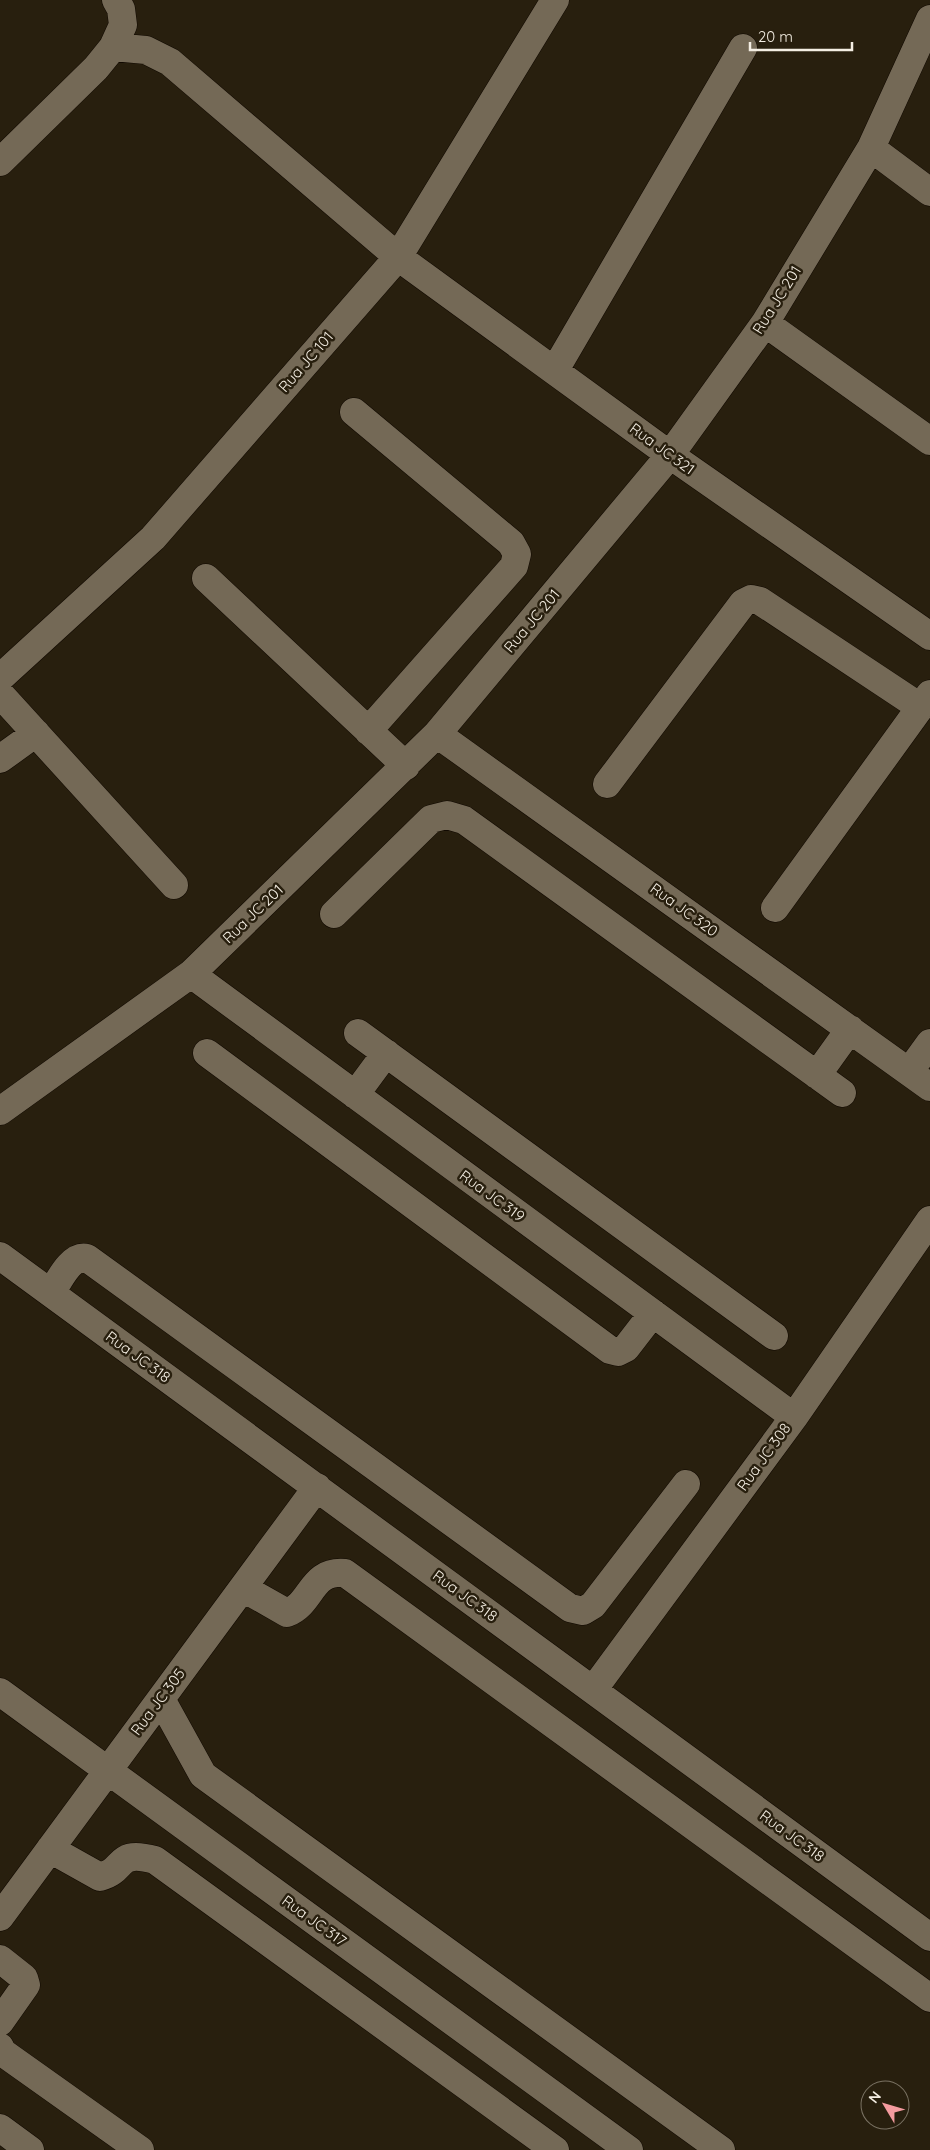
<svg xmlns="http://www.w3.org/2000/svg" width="930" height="2150" font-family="Quicksand,sans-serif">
<rect width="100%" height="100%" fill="#281f0e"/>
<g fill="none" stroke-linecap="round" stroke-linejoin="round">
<defs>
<path id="minor" d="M113,47L146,50L170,62L398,257L670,455L930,636
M871,148L930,192
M0,162L96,68L113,47L123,25L121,9L116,0
M765,323L930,441
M555,370L743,48
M354,412L511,543L517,554L514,566L368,731
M206,578L406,766
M0,678L153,538L398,257L555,0
M0,694L174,885
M437,734L930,1087
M0,759L36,733
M607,784L743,603L751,599L760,601L920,707
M775,908L930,694
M334,914L431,819L447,815L464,820L842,1093
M191,974L794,1417
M358,1033L774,1336
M207,1053L610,1350L618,1352L626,1348L653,1313
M909,1072L930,1043
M817,1075L850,1029
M355,1095L386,1053
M0,1111L191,974L437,734L670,455L765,323L871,148L930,19
M0,1256L930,1937
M51,1293C59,1281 71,1254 87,1258L570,1608L583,1611L593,1605L686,1484
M243,1588L287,1613C313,1603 310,1570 345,1573L930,1998
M593,1690L794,1417L930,1220
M0,1692L629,2150
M161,1699L203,1775L721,2150
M50,1849L100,1877C127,1870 114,1849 155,1860L555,2150
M0,1917L317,1487
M0,1959L24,1978L26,1985L0,2022
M0,2047L2,2052L140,2150
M0,2128L30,2150"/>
</defs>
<use href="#minor" stroke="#110900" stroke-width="29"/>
<use href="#minor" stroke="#746956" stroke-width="28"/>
</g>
<g text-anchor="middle" stroke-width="5" stroke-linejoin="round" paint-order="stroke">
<g font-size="15" fill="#f4eee3" stroke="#281f0e">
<text transform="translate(777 300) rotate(-58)" y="5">Rua JC 201</text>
<text transform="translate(306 362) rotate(-49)" y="5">Rua JC 101</text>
<text transform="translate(662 449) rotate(36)" y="5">Rua JC 321</text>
<text transform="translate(532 621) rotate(-50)" y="5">Rua JC 201</text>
<text transform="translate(684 910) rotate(36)" y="5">Rua JC 320</text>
<text transform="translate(253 914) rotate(-44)" y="5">Rua JC 201</text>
<text transform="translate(492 1196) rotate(36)" y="5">Rua JC 319</text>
<text transform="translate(138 1357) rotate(36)" y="5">Rua JC 318</text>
<text transform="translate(764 1457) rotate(-54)" y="5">Rua JC 308</text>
<text transform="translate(465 1596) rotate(36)" y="5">Rua JC 318</text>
<text transform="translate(158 1702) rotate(-53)" y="5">Rua JC 305</text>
<text transform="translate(792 1836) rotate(36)" y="5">Rua JC 318</text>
<text transform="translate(314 1921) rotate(36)" y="5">Rua JC 317</text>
</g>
</g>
<g transform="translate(885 2105) rotate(308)"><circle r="24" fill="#281f0e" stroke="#7a7263"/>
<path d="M0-4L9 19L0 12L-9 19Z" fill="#f49b9f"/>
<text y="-8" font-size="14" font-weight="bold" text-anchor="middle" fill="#f4eee3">N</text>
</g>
<path d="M750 42v8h102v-8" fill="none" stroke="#f4eee3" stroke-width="2.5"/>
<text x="758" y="42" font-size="15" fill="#f4eee3" stroke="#281f0e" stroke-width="4" paint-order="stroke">20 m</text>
</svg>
